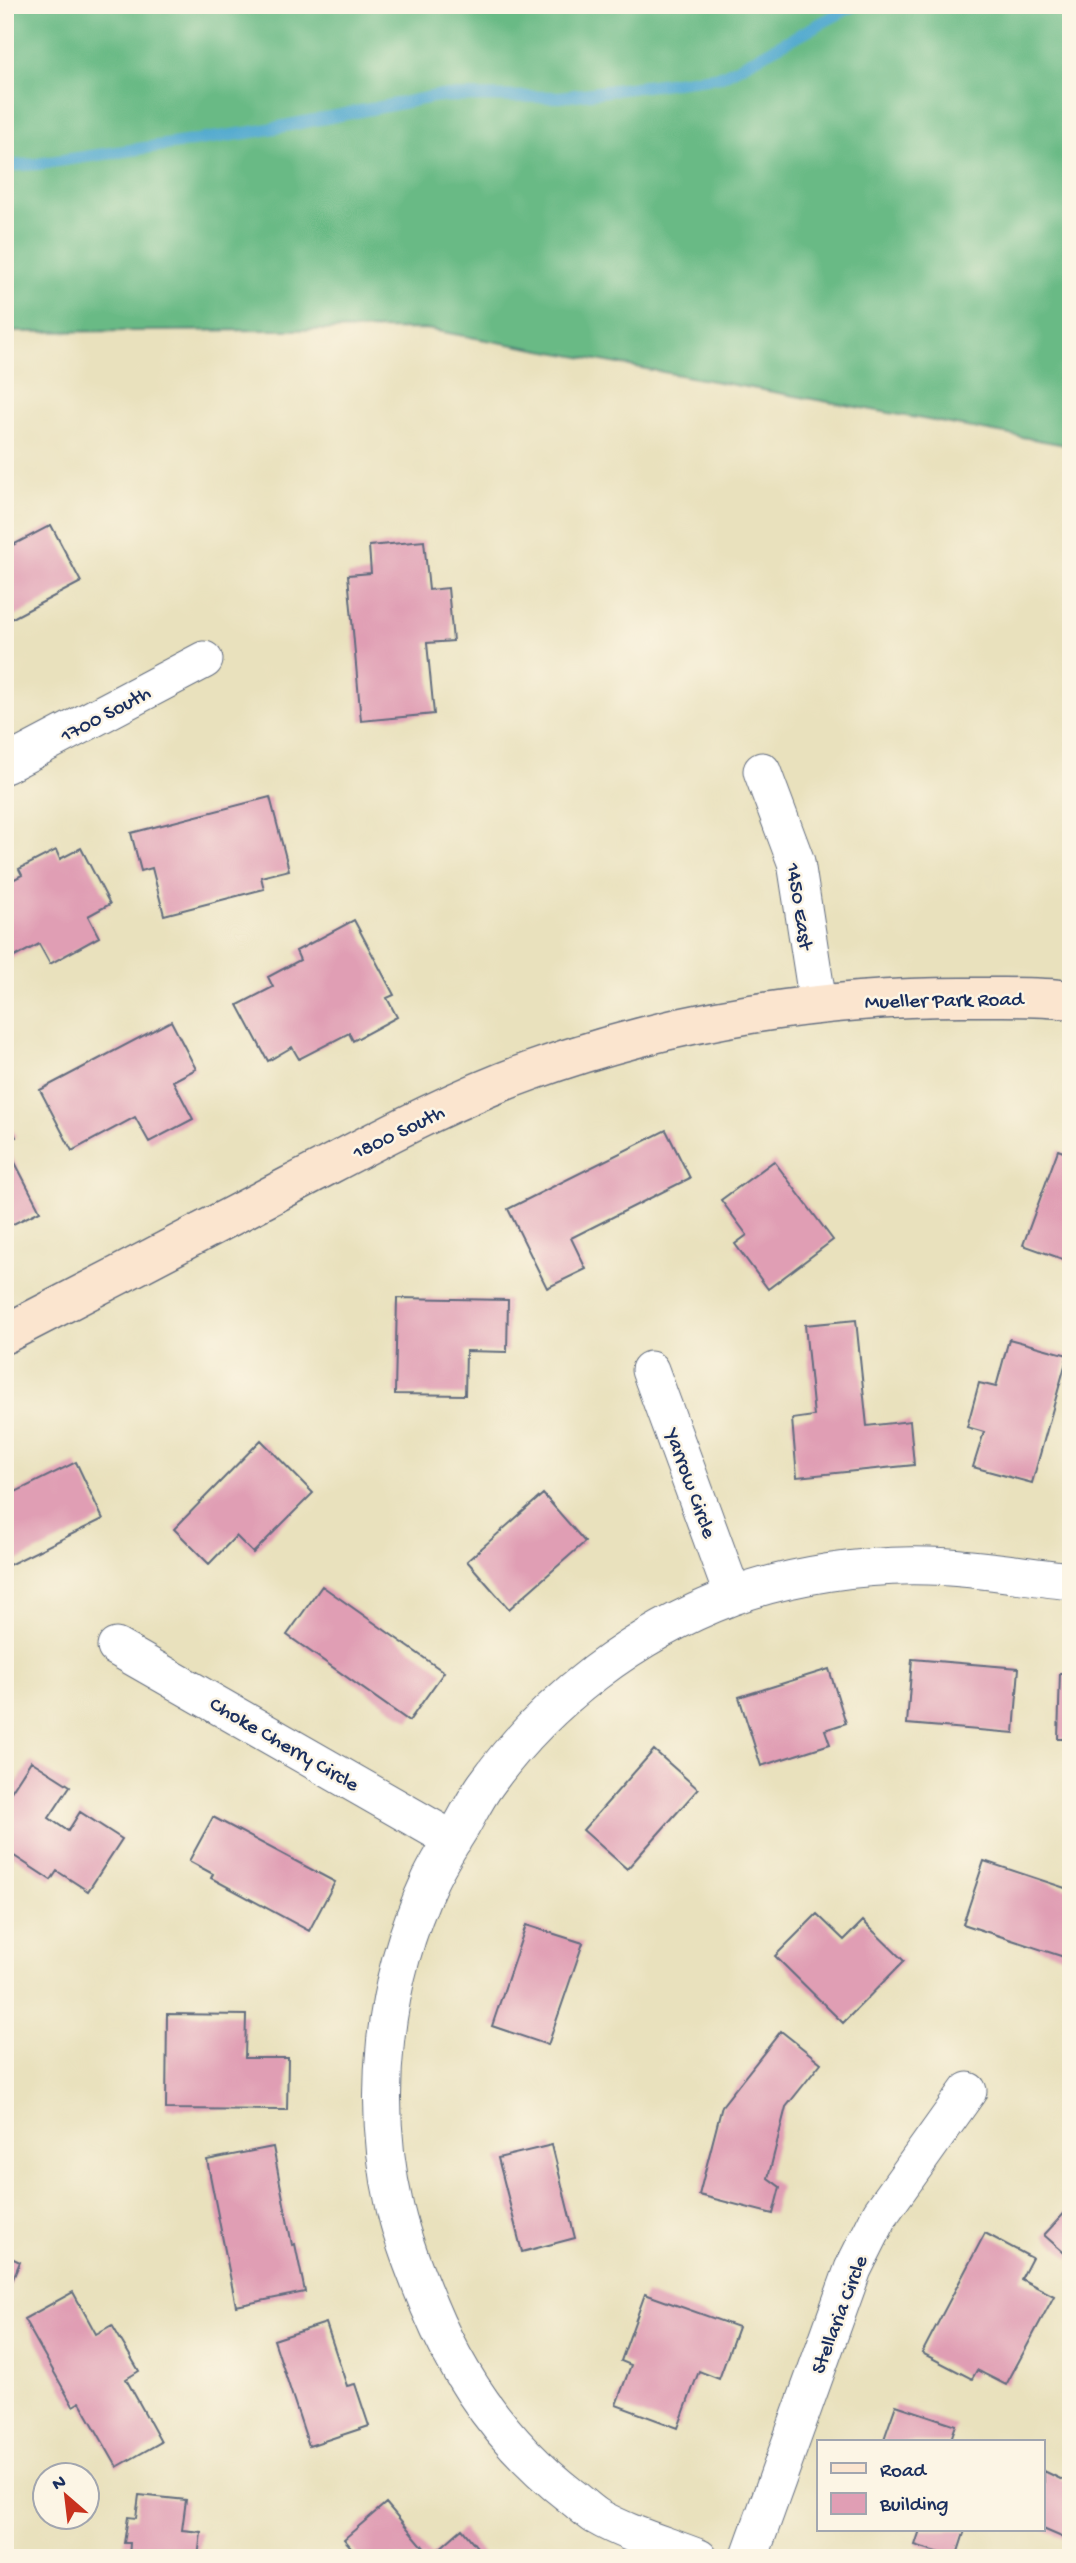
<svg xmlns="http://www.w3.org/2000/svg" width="1076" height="2563" font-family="'Gochi Hand',sans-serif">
<rect width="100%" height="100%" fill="#fcf5e5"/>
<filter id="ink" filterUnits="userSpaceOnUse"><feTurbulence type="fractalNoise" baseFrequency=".0143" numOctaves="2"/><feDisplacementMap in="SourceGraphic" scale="14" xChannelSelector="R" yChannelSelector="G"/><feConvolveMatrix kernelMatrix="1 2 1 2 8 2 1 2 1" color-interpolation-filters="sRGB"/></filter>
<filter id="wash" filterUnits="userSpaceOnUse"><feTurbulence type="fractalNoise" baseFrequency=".00686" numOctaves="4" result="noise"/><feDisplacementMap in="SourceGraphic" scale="28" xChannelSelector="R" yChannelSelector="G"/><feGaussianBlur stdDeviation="1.57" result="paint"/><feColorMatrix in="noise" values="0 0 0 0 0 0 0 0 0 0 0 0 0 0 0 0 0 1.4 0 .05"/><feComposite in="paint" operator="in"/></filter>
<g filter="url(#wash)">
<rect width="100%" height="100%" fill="#e9e1bd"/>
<path fill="#69ba85" stroke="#427472" stroke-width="2" d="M5,5H1071V446L426,329L5,332Z"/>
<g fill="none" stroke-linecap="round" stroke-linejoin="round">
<path stroke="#52aacf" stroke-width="12" d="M5,166L37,164L259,131L437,96L560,97L722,76L855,5"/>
</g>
<g id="blocks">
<path fill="#e09eb4" d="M51,525L81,582L5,622V549Z
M424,541L429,590L448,588L453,641L427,643L434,714L361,721L348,575L371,573L369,546Z
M270,797L289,870L261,877L264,889L164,915L152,868L141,871L131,833Z
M81,848L110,904L88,916L99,937L50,964L39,944L5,962V884L22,875L19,869L56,850L60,859Z
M354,920L394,995L387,998L397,1017L353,1041L349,1033L299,1059L292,1047L268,1061L238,1005L273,987L268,977L300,960L296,951Z
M171,1021L196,1069L173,1081L193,1119L149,1142L135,1117L72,1151L40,1090Z
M5,1115L16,1137L5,1142Z
M666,1130L690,1178L571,1238L586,1269L547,1288L508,1209Z
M5,1143L40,1211L5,1228Z
M1058,1150L1071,1155V1262L1023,1245Z
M774,1161L833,1240L768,1289L735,1244L747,1235L721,1200Z
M397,1298L508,1300L507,1352L466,1351L465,1395L395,1394Z
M856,1320L867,1426L910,1421L914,1465L797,1477L792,1419L814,1416L805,1325Z
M1009,1339L1068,1355L1032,1483L973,1467L984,1432L967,1427L979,1383L996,1387Z
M261,1440L313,1493L253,1553L236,1536L209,1564L174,1529Z
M76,1462L103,1519L5,1567V1497Z
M543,1494L585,1542L509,1609L467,1561Z
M322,1586L444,1672L409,1721L287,1635Z
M912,1659L1019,1668L1014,1733L907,1724Z
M829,1669L846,1723L825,1730L830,1744L761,1766L739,1697Z
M1060,1673H1071V1739H1058Z
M654,1750L698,1789L627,1869L583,1830Z
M31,1761L70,1786L49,1818L68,1831L80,1812L122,1839L88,1891L57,1871L51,1880L5,1850V1801Z
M213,1817L335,1882L309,1931L211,1878L213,1874L189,1861Z
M984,1861L1071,1890V1937L1064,1957L963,1924Z
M817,1914L844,1940L863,1921L904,1961L843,2023L775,1956Z
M526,1925L583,1943L548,2045L492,2026Z
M167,2014L246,2015L245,2058H288L287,2110L166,2109Z
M781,2031L821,2063L786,2107L768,2178L780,2187L773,2214L699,2195L722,2106Z
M552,2145L575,2238L522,2252L498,2158Z
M273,2147L292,2245L295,2244L305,2292L236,2306L207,2160Z
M1071,2206V2259L1044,2235Z
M985,2233L1032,2258L1021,2279L1054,2296L1006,2385L977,2370L972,2379L922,2353Z
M5,2255L20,2262L5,2298Z
M73,2292L96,2334L112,2325L139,2371L126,2379L161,2442L117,2467L80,2402L73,2406L24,2319Z
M645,2294L738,2327L719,2379L699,2371L678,2428L616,2405L631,2365L621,2361Z
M326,2323L347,2386L355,2384L369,2426L309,2446L274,2340Z
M896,2405L956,2425L950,2442H883Z
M1044,2471L1071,2484V2541L1043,2529Z
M139,2495L186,2500L182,2530L201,2532L198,2558H129L130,2543H124L128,2517L136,2518Z
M386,2503L431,2556L462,2529L486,2558H360L344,2539Z
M920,2530H965L956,2558L915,2545Z"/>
</g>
</g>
<g filter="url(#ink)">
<use href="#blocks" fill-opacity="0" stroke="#636d7f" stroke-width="2"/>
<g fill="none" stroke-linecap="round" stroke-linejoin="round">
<defs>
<path id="street" d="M5,765L204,660
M762,771L796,862L818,1004
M650,1370L733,1596
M116,1647L453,1840
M699,2558C666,2545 627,2534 596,2516C587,2510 579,2502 571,2496C506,2446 460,2381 429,2306C416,2274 403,2242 395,2208C370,2100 383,1980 430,1880C439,1861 451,1843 462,1825C470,1811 477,1796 487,1783C546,1701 635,1633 731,1597C789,1575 866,1564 928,1566C976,1567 1023,1576 1071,1581
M749,2558L853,2269L881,2213L968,2091"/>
<path id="secondary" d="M5,1334C100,1285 194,1236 289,1186C368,1145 447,1101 531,1071C674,1019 828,995 980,997C1010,997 1040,996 1071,1000"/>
</defs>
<use href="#street" stroke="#636d7f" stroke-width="39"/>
<use href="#secondary" stroke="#636d7f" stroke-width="41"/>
<use href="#street" stroke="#fff" stroke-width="37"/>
<use href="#secondary" stroke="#fbe5cf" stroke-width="38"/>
</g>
</g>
<g text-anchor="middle" stroke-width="5" stroke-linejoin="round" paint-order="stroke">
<g font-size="21" fill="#1b2f5e" stroke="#fcf5e5">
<text transform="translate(105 713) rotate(-28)" y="7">1700 South</text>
<text transform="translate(801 906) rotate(81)" y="7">1450 East</text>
<text transform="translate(944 999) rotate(-1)" y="7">Mueller Park Road</text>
<text transform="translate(398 1131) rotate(-26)" y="7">1800 South</text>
<text transform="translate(692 1483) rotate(70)" y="7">Yarrow Circle</text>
<text transform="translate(285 1743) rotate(30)" y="7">Choke Cherry Circle</text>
<text transform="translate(838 2314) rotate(-69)" y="7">Stellaria Circle</text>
</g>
</g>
<rect width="1076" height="2563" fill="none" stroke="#fcf5e5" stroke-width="28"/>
<rect x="817" y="2440" width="228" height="91" fill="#fcf5e5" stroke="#a2a6af" stroke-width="2"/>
<rect x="831" y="2463" width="35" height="10" fill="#fbe5cf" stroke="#a2a6af" stroke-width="2"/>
<text x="880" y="2476" font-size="21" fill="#1b2f5e">Road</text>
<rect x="831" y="2493" width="35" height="21" fill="#e09eb4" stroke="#a2a6af" stroke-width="2"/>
<text x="880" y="2510" font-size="21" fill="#1b2f5e">Building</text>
<g transform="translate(66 2496) rotate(332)"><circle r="33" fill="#fcf5e5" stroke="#a2a6af" stroke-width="2"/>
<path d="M0-5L12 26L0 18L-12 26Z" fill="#c8321e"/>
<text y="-10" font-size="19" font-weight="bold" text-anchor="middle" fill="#1b2f5e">N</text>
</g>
</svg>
